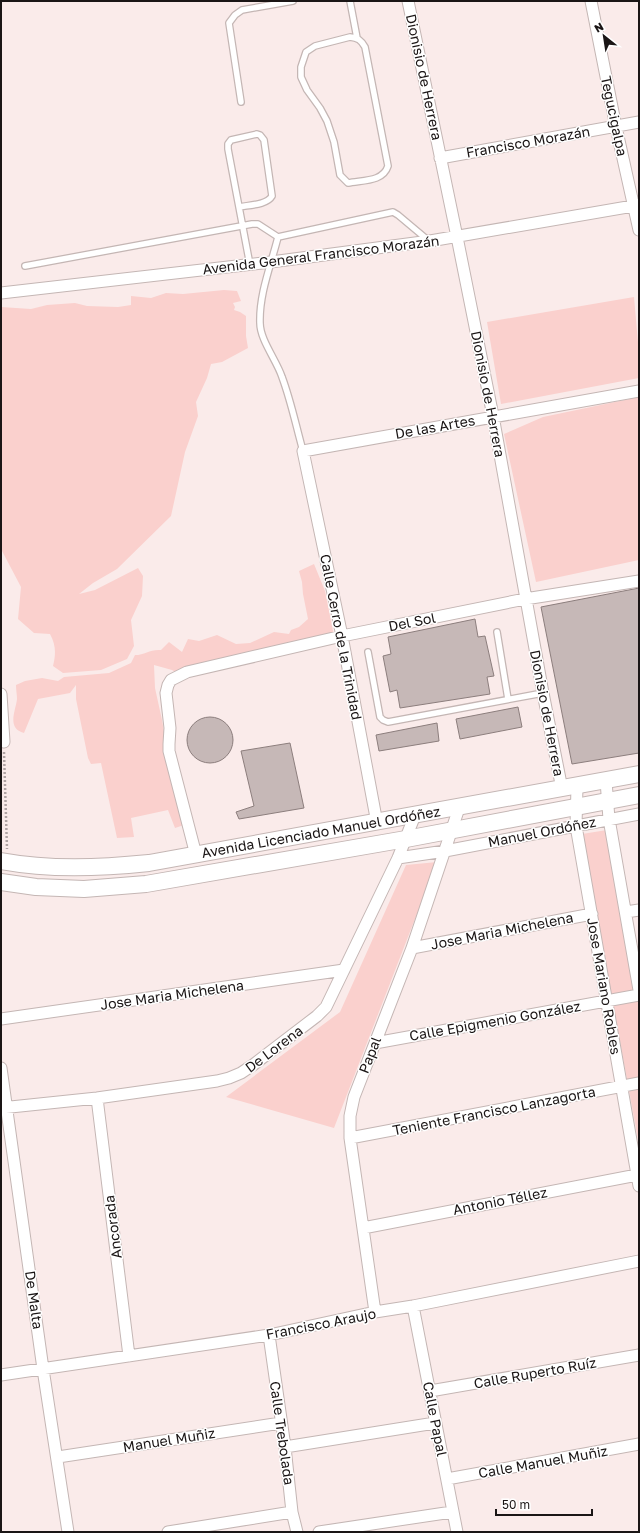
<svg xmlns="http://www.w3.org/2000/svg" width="640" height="1533" font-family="'Golos Text',sans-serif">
<rect width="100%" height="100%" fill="#faebea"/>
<path fill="#fad0cd" d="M224,290L237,291L241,301L233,303L235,307L234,310L240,312L246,316V336L248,348L222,362L211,364L207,378L196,402L198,416L185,452L171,516L117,569L93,583L79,594L95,590L138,568L143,576L142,596L131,620L134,646L127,659L101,670L63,673L53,666C56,654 56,645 50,634L34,633L18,619L21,587L1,549V307L31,309L47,305L75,303L87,306L118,307L131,305V296L151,298L166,293L183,294Z
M634,297L639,354V378L501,404L487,322Z
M639,397V560L536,582L504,434L543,417Z
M314,564L325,591L334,636L203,665L183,668L179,674L172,670L154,665L155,688L162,720L169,761L184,825L175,828L168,810L131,818L134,837L117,838L101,763L91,764L88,758L76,699V685L70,693L38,699L24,733C6,728 16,710 17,699C17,695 16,690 16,685L25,681L42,678L58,681L64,677L109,673L131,663L135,655C145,655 150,649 161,650L169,642L182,652L188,639L199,641L217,635L236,644L250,643L274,632L289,634L291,630L299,627L308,619L303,594L302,582L299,571Z
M607,830L639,1004V1145L582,834Z
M437,862L334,1128L226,1097L340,1012L406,865Z"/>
<path fill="#c6b8b7" stroke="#8c7e7d" d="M639,588V753L572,764L541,607Z
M475,619L478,637L485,636L494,676L487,677L490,694L400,708L397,690L390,692L383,656L391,654L388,637Z
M518,707L522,727L460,739L456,719Z
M187 740a23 23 0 1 1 46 0a23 23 0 1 1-46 0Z
M437,723L439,741L379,751L376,735Z
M290,743L304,808L239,819L236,812L254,806L241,751Z"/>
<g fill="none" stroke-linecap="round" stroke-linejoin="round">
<defs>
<path id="service" d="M350,1L357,38
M350,37C358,38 361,40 365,47L388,166C383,182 363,180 348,183L340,175L334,142L327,121L320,108L307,90L301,77V67L306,52L315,46Z
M241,102L229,23L235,15L242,10L293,1
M239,207C249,205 267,205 272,196L264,140L260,135L257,134L231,140L228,144V149L250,265
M25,266L252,224H258L278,237
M303,451C296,426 291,401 282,377C277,361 260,340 260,323C259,294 271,265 278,237L393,212L398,215L429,241
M497,632L508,699
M368,652L380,717L383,720L388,722L543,693"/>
<path id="minor" d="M408,1L457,237L493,416L543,693L562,789
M591,1L616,127L639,230
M440,158L639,122
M1,293L271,262L430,241L639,205
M1,694L4,742L1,741
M606,781L609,819L639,990
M577,786L576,826L639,1186
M377,823L342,636L303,451L639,391
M196,855L169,751V744L170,728L166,693L168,685L171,680L187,672L342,636L525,599L639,581
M398,858L445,851L639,814
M626,912L639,910
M412,948L592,914
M1,1019L344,970
M375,1043L639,995
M1,1068L43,1369L68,1532
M97,1098L129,1356
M1,1108L97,1098L217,1081L229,1078L241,1073L253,1065L317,1016L326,1007L398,858L415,815
M350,1138L639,1083
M363,1228L637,1175
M413,1306L457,1532
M375,1312L350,1138V1116L354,1097L412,948L459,808
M269,1335L285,1447L292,1512L297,1532
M1,1375L269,1335L375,1312L413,1306L639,1261
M430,1391L639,1355
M285,1447L435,1423
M58,1457L281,1423
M447,1479L639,1444
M168,1532L292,1512
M319,1532L452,1512"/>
<path id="secondary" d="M1,861C50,870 99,868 149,863L639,774
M1,882L36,887L84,889L146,884L406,839L639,795"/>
</defs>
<use href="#service" stroke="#c4b6b4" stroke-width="8"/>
<use href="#minor" stroke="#c4b6b4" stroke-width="13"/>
<use href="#secondary" stroke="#c4b6b4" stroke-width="18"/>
<path stroke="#afa3a3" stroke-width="2.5" stroke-dasharray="2 2" stroke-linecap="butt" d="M4,752L7,849"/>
<use href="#service" stroke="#fff" stroke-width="5.5"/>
<use href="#minor" stroke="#fff" stroke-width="11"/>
<use href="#secondary" stroke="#fff" stroke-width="16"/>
</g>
<g text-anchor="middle" stroke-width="3" stroke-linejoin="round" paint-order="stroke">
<g font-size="14" fill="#1a1515" stroke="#fff">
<text transform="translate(424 77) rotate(78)" y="5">Dionisio de Herrera</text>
<text transform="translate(614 116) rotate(78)" y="5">Tegucigalpa</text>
<text transform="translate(528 142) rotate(-10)" y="5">Francisco Morazán</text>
<text transform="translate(321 255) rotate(-7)" y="5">Avenida General Francisco Morazán</text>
<text transform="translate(488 394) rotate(79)" y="5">Dionisio de Herrera</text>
<text transform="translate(435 427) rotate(-10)" y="5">De las Artes</text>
<text transform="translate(412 622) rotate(-11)" y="5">Del Sol</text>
<text transform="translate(341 637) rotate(79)" y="5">Calle Cerro de la Trinidad</text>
<text transform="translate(547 713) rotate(79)" y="5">Dionisio de Herrera</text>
<text transform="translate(321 832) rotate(-10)" y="5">Avenida Licenciado Manuel Ordóñez</text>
<text transform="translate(542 832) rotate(-11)" y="5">Manuel Ordóñez</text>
<text transform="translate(502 931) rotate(-11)" y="5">Jose Maria Michelena</text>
<text transform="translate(604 986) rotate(80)" y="5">Jose Mariano Robles</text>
<text transform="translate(172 995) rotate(-8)" y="5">Jose Maria Michelena</text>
<text transform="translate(495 1021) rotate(-10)" y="5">Calle Epigmenio González</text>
<text transform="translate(274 1049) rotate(-37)" y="5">De Lorena</text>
<text transform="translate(370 1055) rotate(-69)" y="5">Papal</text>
<text transform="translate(494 1111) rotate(-11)" y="5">Teniente Francisco Lanzagorta</text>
<text transform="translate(500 1201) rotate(-11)" y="5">Antonio Téllez</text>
<text transform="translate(113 1227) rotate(-97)" y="5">Ancorada</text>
<text transform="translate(34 1300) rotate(82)" y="5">De Malta</text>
<text transform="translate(321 1324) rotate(-11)" y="5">Francisco Araujo</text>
<text transform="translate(535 1373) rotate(-10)" y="5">Calle Ruperto Ruíz</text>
<text transform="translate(435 1419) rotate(79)" y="5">Calle Papal</text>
<text transform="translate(282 1433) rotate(82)" y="5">Calle Trebolada</text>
<text transform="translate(169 1440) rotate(-9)" y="5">Manuel Muñiz</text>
<text transform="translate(543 1462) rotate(-10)" y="5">Calle Manuel Muñiz</text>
</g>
</g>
<rect width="640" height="1533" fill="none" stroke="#1a1515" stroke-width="4"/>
<g transform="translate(604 36) rotate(330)" stroke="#ffffff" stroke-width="3" paint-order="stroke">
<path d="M0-3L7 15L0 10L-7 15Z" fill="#1a1515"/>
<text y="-6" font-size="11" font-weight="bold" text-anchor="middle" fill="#1a1515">N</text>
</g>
<path d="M496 1509v6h96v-6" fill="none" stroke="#1a1515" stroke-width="2"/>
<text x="502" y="1509" font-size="12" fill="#1a1515" stroke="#ffffff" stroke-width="3" paint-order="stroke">50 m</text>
</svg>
